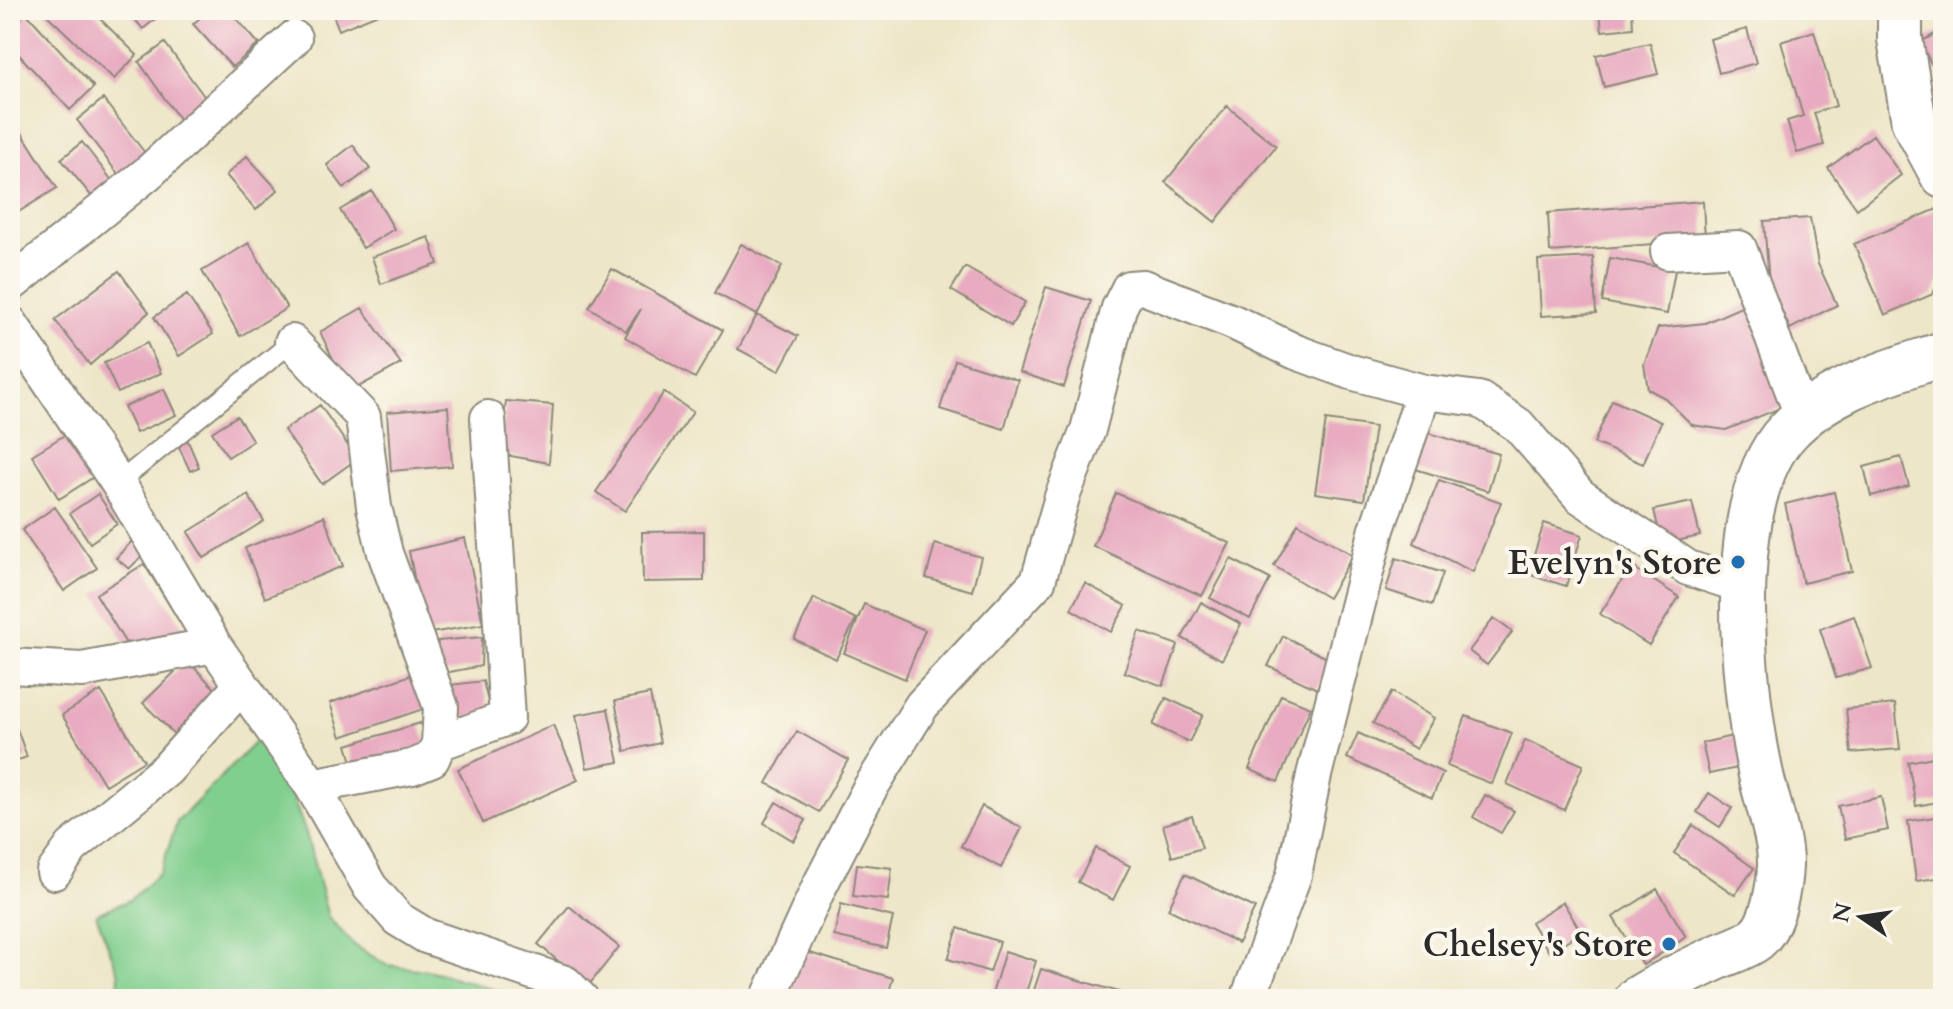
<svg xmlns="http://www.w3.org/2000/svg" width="1953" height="1009" font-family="Cardo,serif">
<rect width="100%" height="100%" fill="#fbf7ec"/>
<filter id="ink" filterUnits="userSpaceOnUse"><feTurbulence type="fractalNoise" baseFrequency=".0125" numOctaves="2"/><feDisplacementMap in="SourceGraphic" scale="16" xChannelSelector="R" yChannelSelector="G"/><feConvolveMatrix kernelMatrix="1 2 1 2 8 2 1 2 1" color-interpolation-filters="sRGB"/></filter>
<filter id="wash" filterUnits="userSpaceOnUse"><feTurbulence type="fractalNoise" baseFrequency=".006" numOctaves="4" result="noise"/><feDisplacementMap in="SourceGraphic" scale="32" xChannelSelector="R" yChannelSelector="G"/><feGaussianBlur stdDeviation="1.8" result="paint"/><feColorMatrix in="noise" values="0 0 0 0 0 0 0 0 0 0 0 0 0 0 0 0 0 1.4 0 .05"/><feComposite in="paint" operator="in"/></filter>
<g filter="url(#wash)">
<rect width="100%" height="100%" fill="#eee6c8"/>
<path fill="#81cf8e" stroke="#567d5c" stroke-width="2" d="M259,738L286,780L306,833L328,917L354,945L387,965L432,971L525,999H118L119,974L96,914L130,900L160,873L177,822Z"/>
<g id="blocks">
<path fill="#e8abc1" d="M50,10H91L137,55L114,79L46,14Z
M127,10H166L143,29Z
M209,10H229L259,44L232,67L193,24Z
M331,10H376L378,14L339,30Z
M1600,10H1632L1633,28L1602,31Z
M26,13L94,87L70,110L10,45V28Z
M1747,29L1756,63L1719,73L1710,39Z
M1943,30V67L1935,71L1920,42Z
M1814,31L1836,106L1814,113L1824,145L1797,153L1787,121L1803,116L1781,42Z
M165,43L209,103L182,123L139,62Z
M1650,43L1658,74L1604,87L1596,55Z
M103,99L149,158L122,179L77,120Z
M1227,106L1276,146L1215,222L1165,182Z
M15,122L57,188L12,216L10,126Z
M1873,135L1901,175L1857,209L1828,168Z
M82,142L117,187L97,203L61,159Z
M353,145L370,169L344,188L327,165Z
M247,156L278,190L256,210L226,175Z
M372,191L394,229L363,248L340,210Z
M1703,201L1705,240L1550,252L1548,213Z
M1937,209L1943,223V272L1933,294L1885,315L1854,244Z
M1810,218L1818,264L1837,305L1790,329L1769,282L1764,221Z
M429,237L438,264L381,284L372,257Z
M249,243L287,308L240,336L202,271Z
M741,244L782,266L757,315L715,293Z
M1593,257L1596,313L1541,316L1538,260Z
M1610,258L1675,270L1667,314L1602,302Z
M965,267L1025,302L1011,326L951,290Z
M612,269L723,330L695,378L625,337L641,309L626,331L589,307Z
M119,271L149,312L90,365L55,320Z
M1046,287L1091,301L1064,387L1019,372Z
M187,295L213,334L179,356L154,317Z
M1750,303L1783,407L1726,430L1692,425L1665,398L1648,389L1644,364L1658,328L1705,323Z
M362,308L401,364L349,392L320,332Z
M757,315L798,336L779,371L738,349Z
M147,343L161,373L118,393L104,363Z
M955,360L1018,380L1004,429L940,409Z
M164,389L176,415L136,433L124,407Z
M664,392L693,412L625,511L596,492Z
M1612,400L1661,422L1643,464L1594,443Z
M506,401L553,405L549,463L500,454Z
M320,405L357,459L322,484L284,430Z
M448,407L452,466L391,471L387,412Z
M237,416L253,441L228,457L212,432Z
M1326,420L1375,427L1364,500L1315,493Z
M73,430L100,473L59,499L32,455Z
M1422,431L1499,454L1488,491L1412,468Z
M187,439L199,467L190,471L179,447Z
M1901,457L1909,486L1871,496L1864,467Z
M1439,480L1501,502L1473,572L1414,543Z
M1834,492L1852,571L1803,583L1785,504Z
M1116,493L1230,543L1202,596L1093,546Z
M98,494L117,524L90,543L70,513Z
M248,495L264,521L204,558L188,532Z
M1692,502L1700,536L1662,544L1654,510Z
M55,507L97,568L64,591L22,530Z
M324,516L343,566L265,598L245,548Z
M1298,523L1353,555L1328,598L1274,566Z
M1544,523L1582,535L1566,586L1528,574Z
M704,531V581L643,582L642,532Z
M465,538L483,624L425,634L409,551Z
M132,541L145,553L129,569L116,558Z
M935,544L981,557L972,591L926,578Z
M1396,558L1443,573L1432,605L1386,590Z
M1231,559L1270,579L1250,619L1210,598Z
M144,564L186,632L159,650L125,642L96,594Z
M1631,566L1679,597L1649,645L1600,614Z
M1085,583L1126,606L1111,632L1071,609Z
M814,598L856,619L836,659L794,639Z
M1201,602L1241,624L1222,660L1182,638Z
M864,604L925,630L905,679L844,653Z
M1854,616L1872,668L1836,678L1820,629Z
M1494,618L1512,632L1487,665L1469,651Z
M1139,631L1178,645L1163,686L1124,672Z
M1283,636L1331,660L1317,689L1268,666Z
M482,637L481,666L434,675L438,641Z
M187,660L222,696L179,739L143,703Z
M417,673L429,707L341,737L330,703Z
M483,681L490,710L456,721L442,686Z
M101,691L144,761L105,785L62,715Z
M1392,692L1434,718L1416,749L1373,723Z
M650,694L660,743L625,751L615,701Z
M1281,695L1311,707L1278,782L1249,769Z
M1166,698L1203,715L1189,742L1153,725Z
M1895,704L1900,749L1851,753L1846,709Z
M608,709L619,762L587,768L576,715Z
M10,710L27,757L10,763Z
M1466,716L1512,733L1492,784L1447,766Z
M420,723L428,750L355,772L347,745Z
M553,725L578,780L483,823L458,769Z
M797,731L848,760L819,812L767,783Z
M1358,733L1443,773L1432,798L1347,758Z
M1741,734L1747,766L1709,774L1702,743Z
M1525,740L1583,765L1564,810L1507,784Z
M1943,755V801L1916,806L1908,762Z
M1709,793L1732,808L1720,827L1697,812Z
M1485,795L1514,811L1501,833L1473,817Z
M1881,797L1888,830L1845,839L1838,806Z
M776,802L806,820L794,841L764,823Z
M982,806L1022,828L1001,868L961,846Z
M1192,816L1202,848L1172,857L1163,825Z
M1943,816V877L1916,881L1908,821Z
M1693,825L1754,868L1735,895L1674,853Z
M1096,848L1130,866L1113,900L1078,882Z
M857,864L892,868L888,900L853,896Z
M1185,874L1255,908L1238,943L1168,909Z
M1657,889L1686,937L1643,965L1613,917Z
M1563,902L1581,932L1549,952L1531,922Z
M841,904L893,917L886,948L834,936Z
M569,906L619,947L588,986L538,944Z
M958,928L1000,942L990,972L948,959Z
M803,951L893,978L887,999H789Z
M1005,951L1036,961L1024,999L992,994Z
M1041,969L1129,995L1128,999H1031Z"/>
</g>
</g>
<g filter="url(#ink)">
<use href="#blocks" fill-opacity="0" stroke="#8c887a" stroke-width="2"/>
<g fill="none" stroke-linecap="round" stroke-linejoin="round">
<defs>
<path id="service" d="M118,483L292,342"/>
<path id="minor" d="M1668,252L1739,248L1803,418
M10,285L148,173L294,38
M10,323L118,483L214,645L312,786L370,887L398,919L426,936L565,983L581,999
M292,342L363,417L374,507L385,553L441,707L439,743L432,759L412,767L312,786
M10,666L82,670L214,645
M439,743L507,718L488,418
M54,872L72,847L167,769L240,687
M768,999L819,887L869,790L922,705L1038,581L1062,497L1088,430L1119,308L1129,288L1143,287L1233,322L1296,352L1351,372L1424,392L1479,399L1518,425L1580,496L1688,568L1743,586
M1248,999L1294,875L1314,775L1377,529L1424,392"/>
<path id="tertiary" d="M1900,10V39L1914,122L1943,176
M1637,999C1663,983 1690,970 1718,957C1729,952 1746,947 1756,939C1773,925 1779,887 1780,866C1781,837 1764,795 1759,765C1742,682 1724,498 1788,431C1828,388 1889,372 1943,354"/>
</defs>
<use href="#service" stroke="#8c887a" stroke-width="22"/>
<use href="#minor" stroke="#8c887a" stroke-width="38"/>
<use href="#tertiary" stroke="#8c887a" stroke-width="48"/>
<use href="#service" stroke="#fff" stroke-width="18"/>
<use href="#minor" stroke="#fff" stroke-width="34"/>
<use href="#tertiary" stroke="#fff" stroke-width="44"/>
</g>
</g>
<g fill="#1f6fb2" stroke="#fbf7ec" stroke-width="3">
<circle cx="1738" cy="562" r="8"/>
<circle cx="1669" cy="944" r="8"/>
</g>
<g text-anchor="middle" stroke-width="8" stroke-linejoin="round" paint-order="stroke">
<g font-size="34" font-weight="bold" fill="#2b2b2b" stroke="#fbf7ec" text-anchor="end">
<text x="1722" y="574">Evelyn's Store</text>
<text x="1653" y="956">Chelsey's Store</text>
</g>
</g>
<rect width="1953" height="1009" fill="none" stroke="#fbf7ec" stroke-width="40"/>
<g transform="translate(1861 917) rotate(283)" stroke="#fbf7ec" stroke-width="6" paint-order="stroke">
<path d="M0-6L14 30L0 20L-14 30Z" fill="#2b2b2b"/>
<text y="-12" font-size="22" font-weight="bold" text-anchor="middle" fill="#2b2b2b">N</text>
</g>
</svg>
